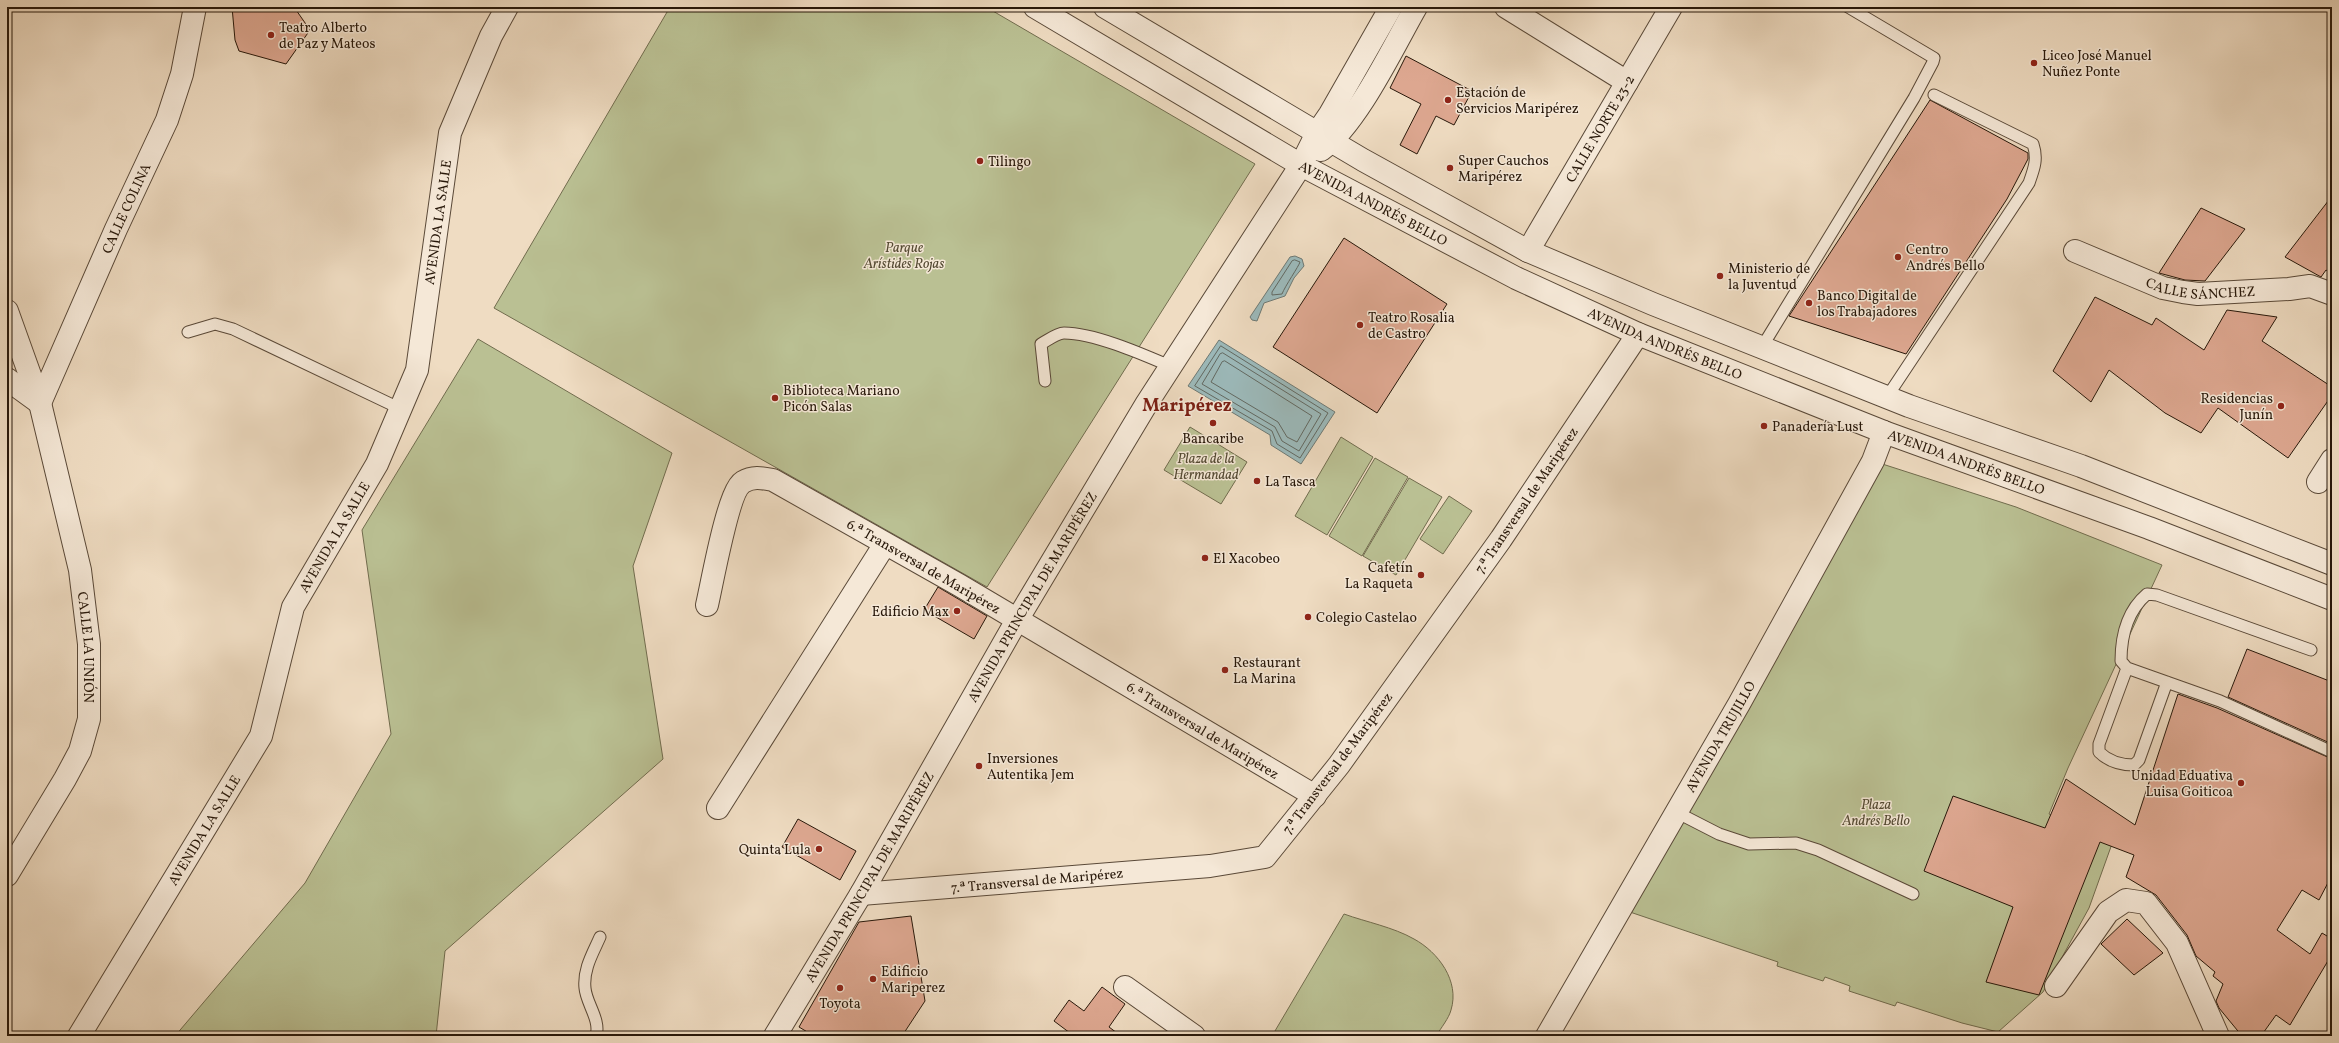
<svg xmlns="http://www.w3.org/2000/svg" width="2339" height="1043" font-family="Vollkorn,serif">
<rect width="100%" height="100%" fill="#efdcc2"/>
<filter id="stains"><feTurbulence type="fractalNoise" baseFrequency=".005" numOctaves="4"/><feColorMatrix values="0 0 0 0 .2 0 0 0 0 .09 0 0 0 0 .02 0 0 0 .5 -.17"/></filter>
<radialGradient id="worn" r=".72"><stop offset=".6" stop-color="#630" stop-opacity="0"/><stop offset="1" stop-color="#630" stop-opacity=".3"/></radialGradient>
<path fill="#bac093" stroke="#716c4e" d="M670,7H986L1255,164L987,587L494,308Z
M478,339L672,453L633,566L663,759L445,951L436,1036H175L305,883L391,734L362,530Z
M1190,427L1247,462L1221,504L1164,470Z
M1341,437L1373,457L1327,535L1295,516Z
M1375,458L1408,477L1362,556L1329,536Z
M1873,461L2016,507L2162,565L2068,768L2049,814L2113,841L2089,908L2043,992L1998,1032L1962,1023L1897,1002L1895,1006L1849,991L1850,986L1825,977L1823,981L1777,966L1778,962L1621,909Z
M1409,478L1442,497L1396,575L1363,556Z
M1449,496L1472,511L1443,554L1420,539Z
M1344,914C1366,922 1393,927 1414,939C1438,952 1460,981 1451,1010C1449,1018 1441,1028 1436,1036H1272Z"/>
<path fill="#9cbabb" stroke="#6e7974" d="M1295,256L1302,259L1304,266L1294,278L1285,296L1264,303L1257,321L1252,320L1250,317L1290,257Z
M1219,340L1335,412L1301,464L1271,445L1270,435L1188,386Z"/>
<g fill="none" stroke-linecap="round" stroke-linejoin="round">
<path stroke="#626962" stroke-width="1" d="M1295,260L1300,262C1299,266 1285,286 1282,294L1272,295V292L1292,261Z
M1221,346L1328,413L1300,458L1277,444L1272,431L1195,386Z
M1223,353L1321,414L1299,451L1282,441L1275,427L1202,384L1220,354Z
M1225,361L1312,416L1297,442L1287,437L1278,422L1211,382L1222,362Z"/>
</g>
<path fill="#dda790" stroke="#28180a" d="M232,7H294L310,30L286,64L239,51L235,40Z
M1406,56L1472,91L1454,125L1436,116L1417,154L1400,145L1421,104L1390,88Z
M1930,100L2028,153V159L2007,199L1906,354L1789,316Z
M2332,196V274L2326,270L2321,277L2285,257Z
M2201,208L2245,229L2205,281L2185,280L2159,273Z
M1344,238L1447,304L1377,413L1273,347Z
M2095,297L2152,325L2156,318L2204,350L2227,310L2277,317L2262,341L2332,387V395L2288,458L2218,408L2201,433L2165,413L2109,370L2091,402L2053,371Z
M938,587L987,616L974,639L924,610Z
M2247,649L2332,682V744L2228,697Z
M2178,694L2217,708L2332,759V875L2319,900L2302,890L2277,930L2310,954L2322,933L2332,939V954L2290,1025L2276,1015L2261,1036H2242L2219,1008L2216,1001L2223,984L2213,976L2215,972L2196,956L2187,935L2156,895L2126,877L2134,855L2100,842L2039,995L1986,982L2013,907L1924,871L1953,796L2045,828L2066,779L2135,825Z
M798,819L856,851L840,880L782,847Z
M911,916L925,1001L902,1036H814L799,1027L859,922Z
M2127,919L2163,953L2134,975L2101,944Z
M1102,987L1125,1004L1109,1027L1121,1036H1074L1054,1021L1069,1000L1084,1011Z"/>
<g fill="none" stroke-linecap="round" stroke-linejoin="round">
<defs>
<path id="service" d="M188,332L215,324L233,329L401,409
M1762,347L1914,98L1933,62L1934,58L1848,7
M1045,381L1041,344C1048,340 1057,333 1064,333C1094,333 1142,354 1170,366
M1887,397L2029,183C2034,169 2038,159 2033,144L1934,95
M2311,650L2157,595L2147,594C2127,611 2121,636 2121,661L2127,668L2220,701L2332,752
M2127,668L2099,744V752C2109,762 2120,765 2134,765L2139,760L2167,682
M1676,812L1719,834L1749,844L1796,843L1818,850L1913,894
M596,1036C601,1020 586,1003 585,988C583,969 593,953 600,937"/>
<g id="minor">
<path d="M1506,7L1627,82"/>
<path id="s1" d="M1528,251L1671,7"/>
<path id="s2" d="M2075,251L2163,288L2183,292L2198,294L2289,289L2310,286L2332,294"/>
<path id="s3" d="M7,311L40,403L80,570L89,644V719L80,751L65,779L7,875"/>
<path d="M7,379L40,403"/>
<path id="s4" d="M40,403L116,229L167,120L182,74L195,7"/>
<path d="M2318,482L2332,460"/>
<path d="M707,605C712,584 728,491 743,482C753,476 762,478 773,480L959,585L1315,796"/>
<path d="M718,808L885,544"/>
<path d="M861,894L1210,866L1265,857L1339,765L1501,539L1638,334"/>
<path d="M2056,986L2108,912L2126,900L2146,903L2177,943L2218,1036"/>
<path d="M1125,987L1194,1036"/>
<path id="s5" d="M79,1036L261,736L293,607L377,464L417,370L450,133L491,36L507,7"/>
<path id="s6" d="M1547,1036L1739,704L1873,461L1884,432"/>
</g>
<g id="tertiary">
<path id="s7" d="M1035,7L1301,165L1516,278L1638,334L1884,432L2149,528L2332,599"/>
<path d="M1105,7L1363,160L1528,251L1653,304L1909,406L2081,466L2332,564"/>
<path d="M1321,150C1358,122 1392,49 1416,7"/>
<path id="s8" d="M775,1036L861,894L1017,620L1147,403L1301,165L1317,133L1330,114L1391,7"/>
</g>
</defs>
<use href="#service" stroke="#5a4938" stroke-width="13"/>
<use href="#minor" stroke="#5a4938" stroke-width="24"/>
<use href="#tertiary" stroke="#5a4938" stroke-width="24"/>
<use href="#service" stroke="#f5e8d7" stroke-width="11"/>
<use href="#minor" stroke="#f5e8d7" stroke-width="22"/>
<use href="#tertiary" stroke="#f5e8d7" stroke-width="22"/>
</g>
<g fill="#8f2418" stroke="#f5e8d7" stroke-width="1.5">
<circle cx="271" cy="35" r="4"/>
<circle cx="2034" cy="63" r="4"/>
<circle cx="1448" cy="100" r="4"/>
<circle cx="980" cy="161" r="4"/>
<circle cx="1450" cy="168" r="4"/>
<circle cx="1898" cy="257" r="4"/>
<circle cx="1720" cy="276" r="4"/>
<circle cx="1809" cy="303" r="4"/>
<circle cx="1360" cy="325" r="4"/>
<circle cx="775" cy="398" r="4"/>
<circle cx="2281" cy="406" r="4"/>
<circle cx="1213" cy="423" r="4"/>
<circle cx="1764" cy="426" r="4"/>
<circle cx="1257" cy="481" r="4"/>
<circle cx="1205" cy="558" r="4"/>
<circle cx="1421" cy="575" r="4"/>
<circle cx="957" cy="611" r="4"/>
<circle cx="1308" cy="617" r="4"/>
<circle cx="1225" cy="670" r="4"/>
<circle cx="979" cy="766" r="4"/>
<circle cx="2241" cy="783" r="4"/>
<circle cx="819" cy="849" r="4"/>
<circle cx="873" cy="979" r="4"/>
<circle cx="840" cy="988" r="4"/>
</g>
<g text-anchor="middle" stroke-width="3" stroke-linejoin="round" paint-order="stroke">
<g font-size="14" fill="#28180a" stroke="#f5e8d7" text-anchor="start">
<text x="279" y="32">Teatro Alberto<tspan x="279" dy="16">de Paz y Mateos</tspan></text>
<text x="2042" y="60">Liceo José Manuel<tspan x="2042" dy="16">Nuñez Ponte</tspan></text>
<text x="1456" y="97">Estación de<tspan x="1456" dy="16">Servicios Maripérez</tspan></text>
<text x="1458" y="165">Super Cauchos<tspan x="1458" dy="16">Maripérez</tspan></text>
<text x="988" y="166">Tilingo</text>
<text x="1906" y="254">Centro<tspan x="1906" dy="16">Andrés Bello</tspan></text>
<text x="1728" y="273">Ministerio de<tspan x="1728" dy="16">la Juventud</tspan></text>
<text x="1817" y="300">Banco Digital de<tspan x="1817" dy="16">los Trabajadores</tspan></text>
<text x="1368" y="322">Teatro Rosalia<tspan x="1368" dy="16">de Castro</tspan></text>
<text x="783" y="395">Biblioteca Mariano<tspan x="783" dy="16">Picón Salas</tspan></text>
<text x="2273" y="403" text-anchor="end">Residencias<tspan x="2273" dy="16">Junín</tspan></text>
<text x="1772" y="431">Panadería Lust</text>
<text x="1213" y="443" text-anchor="middle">Bancaribe</text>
<text x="1265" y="486">La Tasca</text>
<text x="1213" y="563">El Xacobeo</text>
<text x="1413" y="572" text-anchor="end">Cafetín<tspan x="1413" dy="16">La Raqueta</tspan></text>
<text x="949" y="616" text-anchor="end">Edificio Max</text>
<text x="1316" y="622">Colegio Castelao</text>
<text x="1233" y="667">Restaurant<tspan x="1233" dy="16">La Marina</tspan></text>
<text x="987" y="763">Inversiones<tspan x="987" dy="16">Autentika Jem</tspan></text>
<text x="2233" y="780" text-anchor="end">Unidad Eduativa<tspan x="2233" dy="16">Luisa Goiticoa</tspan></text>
<text x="811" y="854" text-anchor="end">Quinta Lula</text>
<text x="881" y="976">Edificio<tspan x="881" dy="16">Mariperez</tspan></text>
<text x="840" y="1008" text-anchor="middle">Toyota</text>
</g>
<g font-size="14" fill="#28180a" stroke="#f5e8d7">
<text dy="5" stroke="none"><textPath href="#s1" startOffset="142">CALLE NORTE 23-2</textPath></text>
<text dy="5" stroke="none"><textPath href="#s7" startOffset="391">AVENIDA ANDRÉS BELLO</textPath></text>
<text dy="5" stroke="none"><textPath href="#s4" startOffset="213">CALLE COLINA</textPath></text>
<text dy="5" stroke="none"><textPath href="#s5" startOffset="901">AVENIDA LA SALLE</textPath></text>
<text dy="5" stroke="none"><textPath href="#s2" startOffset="133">CALLE SÁNCHEZ</textPath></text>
<text dy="5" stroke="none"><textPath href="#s7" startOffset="715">AVENIDA ANDRÉS BELLO</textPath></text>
<text dy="5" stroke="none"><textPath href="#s7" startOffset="1039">AVENIDA ANDRÉS BELLO</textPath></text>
<text transform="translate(1526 500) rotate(-56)" y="5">7.ª Transversal de Maripérez</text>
<text dy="5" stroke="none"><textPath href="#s5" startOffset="565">AVENIDA LA SALLE</textPath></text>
<text transform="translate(924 566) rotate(30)" y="5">6.ª Transversal de Maripérez</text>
<text dy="5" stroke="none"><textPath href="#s8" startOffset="509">AVENIDA PRINCIPAL DE MARIPÉREZ</textPath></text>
<text dy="5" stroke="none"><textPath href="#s3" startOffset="347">CALLE LA UNIÓN</textPath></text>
<text transform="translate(1203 730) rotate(31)" y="5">6.ª Transversal de Maripérez</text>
<text dy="5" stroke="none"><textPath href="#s6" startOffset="346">AVENIDA TRUJILLO</textPath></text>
<text transform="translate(1337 763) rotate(-53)" y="5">7.ª Transversal de Maripérez</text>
<text dy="5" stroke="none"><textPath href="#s5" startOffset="241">AVENIDA LA SALLE</textPath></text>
<text dy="5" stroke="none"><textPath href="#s8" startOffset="185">AVENIDA PRINCIPAL DE MARIPÉREZ</textPath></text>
<text transform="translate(1037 880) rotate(-5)" y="5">7.ª Transversal de Maripérez</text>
</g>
<g font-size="14" font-style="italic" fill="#544a33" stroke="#f5e8d7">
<text x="904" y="252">Parque<tspan x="904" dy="16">Arístides Rojas</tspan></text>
<text x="1206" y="463">Plaza de la<tspan x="1206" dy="16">Hermandad</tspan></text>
<text x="1876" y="809">Plaza<tspan x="1876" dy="16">Andrés Bello</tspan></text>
</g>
<g font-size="18" font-weight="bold" fill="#7a1f14" stroke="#f5e8d7">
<text x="1187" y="411">Maripérez</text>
</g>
</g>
<rect width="2339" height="1043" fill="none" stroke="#efdcc2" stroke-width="24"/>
<rect x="8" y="8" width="2323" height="1027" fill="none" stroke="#28180a" stroke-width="2"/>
<rect x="12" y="12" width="2315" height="1019" fill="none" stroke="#28180a"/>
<rect width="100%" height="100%" filter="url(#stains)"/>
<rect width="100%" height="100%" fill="url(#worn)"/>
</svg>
